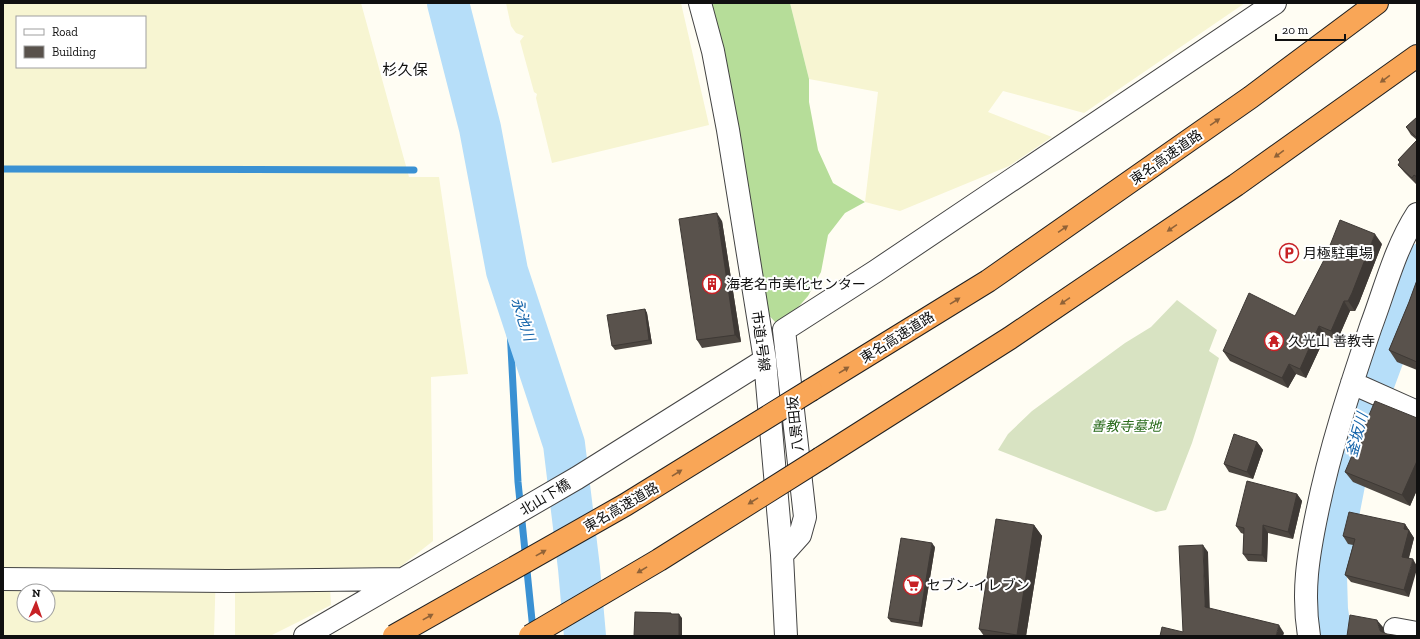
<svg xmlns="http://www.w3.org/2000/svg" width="1420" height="639" font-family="'Zilla Slab','Noto Sans JP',serif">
<rect width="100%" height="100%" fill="#fffdf3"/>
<path fill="#f7f5d2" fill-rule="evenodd" d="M3,3H361L409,177H439L468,374L431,377L433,541L400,567L240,570L216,569L214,636H3ZM17,17H145V67H17ZM24,591H48V615H24Z
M506,3H681L709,125L552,163L536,98L537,94L534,92L520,41L524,36L516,33L511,26Z
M790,3H1245L1084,113L1003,91L988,112L1052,137L1009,166L900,211L865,202L878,92L809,79Z
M330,587L331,605L298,622L270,636H235V589Z"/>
<path fill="#b6dd99" d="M698,3H790L809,79V102L818,150L833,183L865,202L845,213L828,235L821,272L808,296L794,312L776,323L765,311Z"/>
<path fill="#d8e3c2" d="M1177,300L1217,330L1209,351L1219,358L1192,443L1166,510L1156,512L998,450L1008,434L1032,411L1125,343L1151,327Z"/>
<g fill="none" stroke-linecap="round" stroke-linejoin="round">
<path stroke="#3a91d3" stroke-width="7" d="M3,169L414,170
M507,271L518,482L533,630"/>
<path stroke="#b6def9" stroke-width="42" d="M448,3L480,128L507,271L564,444L579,568L585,636
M1331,636L1327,610L1326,576L1347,469L1365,406L1417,265"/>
<defs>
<path id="minor" d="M700,3L713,51L728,130L765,360L782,555L786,636
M1352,383L1417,412
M782,555L800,535L805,517L784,330L876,271L1275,3
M3,579L227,581L402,579
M1395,629L1417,633
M305,636L577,478L765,360
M1309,636C1302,592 1308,556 1317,513C1330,449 1350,388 1371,326C1385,289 1395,248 1417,214"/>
<path id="highway" d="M811,390L988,281L1251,97L1377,3
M821,458L1010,338L1236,185L1417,56"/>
</defs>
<use href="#minor" stroke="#434343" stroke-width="24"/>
<use href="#highway" stroke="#212121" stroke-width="24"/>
<use href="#minor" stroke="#fff" stroke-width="22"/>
<use href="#highway" stroke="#f9a657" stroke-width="22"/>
<defs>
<path id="highway-bridge" d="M394,636L625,505L811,390
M530,636L659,560L821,458"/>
</defs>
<use href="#highway-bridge" stroke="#212121" stroke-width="24" stroke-linecap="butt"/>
<use href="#highway-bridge" stroke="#f9a657" stroke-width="22"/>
</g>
<path fill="#4d4741" d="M1417,117V185L1404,172L1398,165L1400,163L1398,160L1417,140L1411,135L1406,127Z
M722,221L741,342L702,348L697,340Z
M1382,244L1359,303L1355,311H1350L1337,341L1326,335L1306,378L1296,374L1288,388L1230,361L1223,351L1295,316Z
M1417,280V370L1397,362L1389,350L1409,302Z
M645,309L647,313L652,344L615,350L612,346Z
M1417,418V490L1410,506L1353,482L1345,472Z
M1257,442L1263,450L1253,479L1229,472L1224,464Z
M1297,494L1302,501L1293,539L1268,533L1267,562L1248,561L1243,554L1244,534L1241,533L1236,526Z
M1405,524L1414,538L1409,558V597L1351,582L1345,575L1353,545L1348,544L1343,536Z
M1034,525L1042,536L1026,636H984L979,629Z
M935,547L922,627L891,622L888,618Z"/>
<path fill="#3e3935" d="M717,213L722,221L741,342L735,335Z
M1375,234L1382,244L1359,303L1355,311L1348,301Z
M1344,301L1350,311L1337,341L1331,331Z
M645,309L647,313L652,344L649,340Z
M1319,326L1326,335L1306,378L1300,369Z
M1289,364L1296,374L1288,388L1282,378Z
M1257,442L1263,450L1253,479L1247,472Z
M1417,461V490L1410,506L1402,495Z
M1297,494L1302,501L1293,539L1288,532Z
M1405,524L1414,538L1407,564L1402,557L1404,529Z
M1034,525L1042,536L1026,636H1018L1017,635Z
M1263,525L1268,533L1267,562L1262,555Z
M932,543L935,547L922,627L919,623Z
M1203,545L1208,552L1210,614L1205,607Z
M1413,559L1417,566V569L1409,597L1404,590Z
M679,614L682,618V636H679Z
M1377,620L1383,627L1385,636L1380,631Z
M1279,625L1284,633L1283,636H1276Z"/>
<path fill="#59524c" stroke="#3e3935" d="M1417,117V138L1406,127Z
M1417,140V177L1414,175L1412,178L1398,165L1400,162L1398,160Z
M717,213L735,335L697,340L679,219Z
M1340,220L1375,234L1352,293L1348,301H1344L1331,331L1319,326L1300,369L1289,364L1282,378L1223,351L1249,293L1295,316L1325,258Z
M1417,280V362L1389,350L1409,302Z
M645,309L649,340L612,346L607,315Z
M1375,401L1417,418V461L1402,495L1345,472Z
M1234,434L1257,442L1247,472L1224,464Z
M1247,481L1297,494L1288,532L1263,525L1262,555L1243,554L1244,528L1236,526Z
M1349,512L1405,524L1404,529L1409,530L1402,557L1413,559L1404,590L1345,575L1355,539L1343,536Z
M996,519L1034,525L1017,635L979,629Z
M901,538L932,543L919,623L888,618Z
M1203,545L1205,607L1279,625L1276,636H1160L1162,627L1183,632L1179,546Z
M635,612L671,613V614H679V636H634Z
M1350,615L1377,620L1380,631L1387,634L1400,636H1347Z"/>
<defs><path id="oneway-solid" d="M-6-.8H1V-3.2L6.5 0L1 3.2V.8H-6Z"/></defs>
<g fill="#906237">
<use href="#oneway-solid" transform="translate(1385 79) rotate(144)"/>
<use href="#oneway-solid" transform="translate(1215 122) rotate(-35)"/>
<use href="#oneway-solid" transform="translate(1279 154) rotate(144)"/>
<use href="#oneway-solid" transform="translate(1172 228) rotate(146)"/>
<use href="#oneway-solid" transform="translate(1063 229) rotate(-35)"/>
<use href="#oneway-solid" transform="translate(955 301) rotate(-32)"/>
<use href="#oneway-solid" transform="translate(1065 301) rotate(146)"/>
<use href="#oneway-solid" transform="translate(844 370) rotate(-32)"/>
<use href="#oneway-solid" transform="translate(677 473) rotate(-32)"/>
<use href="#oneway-solid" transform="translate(753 501) rotate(148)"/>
<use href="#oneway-solid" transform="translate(541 553) rotate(-29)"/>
<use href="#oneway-solid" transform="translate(642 570) rotate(149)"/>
<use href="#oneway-solid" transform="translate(428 617) rotate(-29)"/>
</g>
<defs>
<symbol id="parking-ring" viewBox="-11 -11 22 22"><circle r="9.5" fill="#fff" stroke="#c72125" stroke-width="1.5"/><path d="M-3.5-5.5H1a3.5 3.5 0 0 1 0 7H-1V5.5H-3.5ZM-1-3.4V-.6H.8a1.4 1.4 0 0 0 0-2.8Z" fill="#c72125"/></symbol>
<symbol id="building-ring" viewBox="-11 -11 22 22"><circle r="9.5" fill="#fff" stroke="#c72125" stroke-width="1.5"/><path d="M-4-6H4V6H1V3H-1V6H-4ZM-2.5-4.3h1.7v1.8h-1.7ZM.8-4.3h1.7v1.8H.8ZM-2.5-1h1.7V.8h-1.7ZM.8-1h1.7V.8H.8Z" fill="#c72125"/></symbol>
<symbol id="temple-ring" viewBox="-11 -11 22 22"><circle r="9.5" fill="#fff" stroke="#c72125" stroke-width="1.5"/><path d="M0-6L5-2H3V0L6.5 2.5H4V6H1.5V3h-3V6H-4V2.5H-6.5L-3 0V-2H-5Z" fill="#c72125"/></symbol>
<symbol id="supermarket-ring" viewBox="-11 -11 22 22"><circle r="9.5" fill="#fff" stroke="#c72125" stroke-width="1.5"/><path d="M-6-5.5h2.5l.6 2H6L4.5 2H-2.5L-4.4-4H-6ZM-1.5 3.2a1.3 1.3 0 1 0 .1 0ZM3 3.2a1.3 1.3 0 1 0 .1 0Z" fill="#c72125"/></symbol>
</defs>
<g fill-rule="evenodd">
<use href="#parking-ring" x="1278" y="242" width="22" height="22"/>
<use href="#building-ring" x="701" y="273" width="22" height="22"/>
<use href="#temple-ring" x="1263" y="330" width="22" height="22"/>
<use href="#supermarket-ring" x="902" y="574" width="22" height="22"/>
</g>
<g text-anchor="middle" stroke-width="4" stroke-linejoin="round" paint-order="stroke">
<g font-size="14" fill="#101010" stroke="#fff">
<text transform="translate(1166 157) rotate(-35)" y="5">東名高速道路</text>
<text transform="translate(897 337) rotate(-32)" y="5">東名高速道路</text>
<text transform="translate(761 341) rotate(82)" y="5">市道1号線</text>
<text transform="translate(795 424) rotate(-96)" y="5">八景田坂</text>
<text transform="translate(545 497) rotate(-31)" y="5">北山下橋</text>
<text transform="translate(621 507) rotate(-30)" y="5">東名高速道路</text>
</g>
<g font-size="14" fill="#101010" stroke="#fff" text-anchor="start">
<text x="1303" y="258">月極駐車場</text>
<text x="726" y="289">海老名市美化センター</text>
<text x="1288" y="346">久光山 善教寺</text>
<text x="927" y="590">セブン-イレブン</text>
</g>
<g font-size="14" font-style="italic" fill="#2b6c1d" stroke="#fff">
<text x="1126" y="431">善教寺墓地</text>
</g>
<g font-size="15" fill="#101010" stroke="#fff">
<text x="405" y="75">杉久保</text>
</g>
<g font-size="15" font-style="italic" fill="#1363a9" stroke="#fff">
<text transform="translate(523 319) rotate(72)" y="5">永池川</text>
<text transform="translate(1357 435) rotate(-75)" y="5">釜坂川</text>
</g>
</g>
<rect width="1420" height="639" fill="none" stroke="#101010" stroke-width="8"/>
<rect x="16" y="16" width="130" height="52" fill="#ffffff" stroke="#9f9f9f"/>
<rect x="24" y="29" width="20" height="6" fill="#ffffff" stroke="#9f9f9f"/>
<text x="52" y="36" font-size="12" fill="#101010">Road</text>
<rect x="24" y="46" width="20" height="12" fill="#59524c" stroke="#9f9f9f"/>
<text x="52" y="56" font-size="12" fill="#101010">Building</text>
<g transform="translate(36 603) rotate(2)"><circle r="19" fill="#ffffff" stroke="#9f9f9f"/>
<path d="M0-3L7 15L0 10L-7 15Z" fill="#c72125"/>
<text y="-6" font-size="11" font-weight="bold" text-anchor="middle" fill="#101010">N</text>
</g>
<path d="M1276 34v6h69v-6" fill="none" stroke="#101010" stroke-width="2"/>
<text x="1282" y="34" font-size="12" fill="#101010" stroke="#ffffff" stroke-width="3" paint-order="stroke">20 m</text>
</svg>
